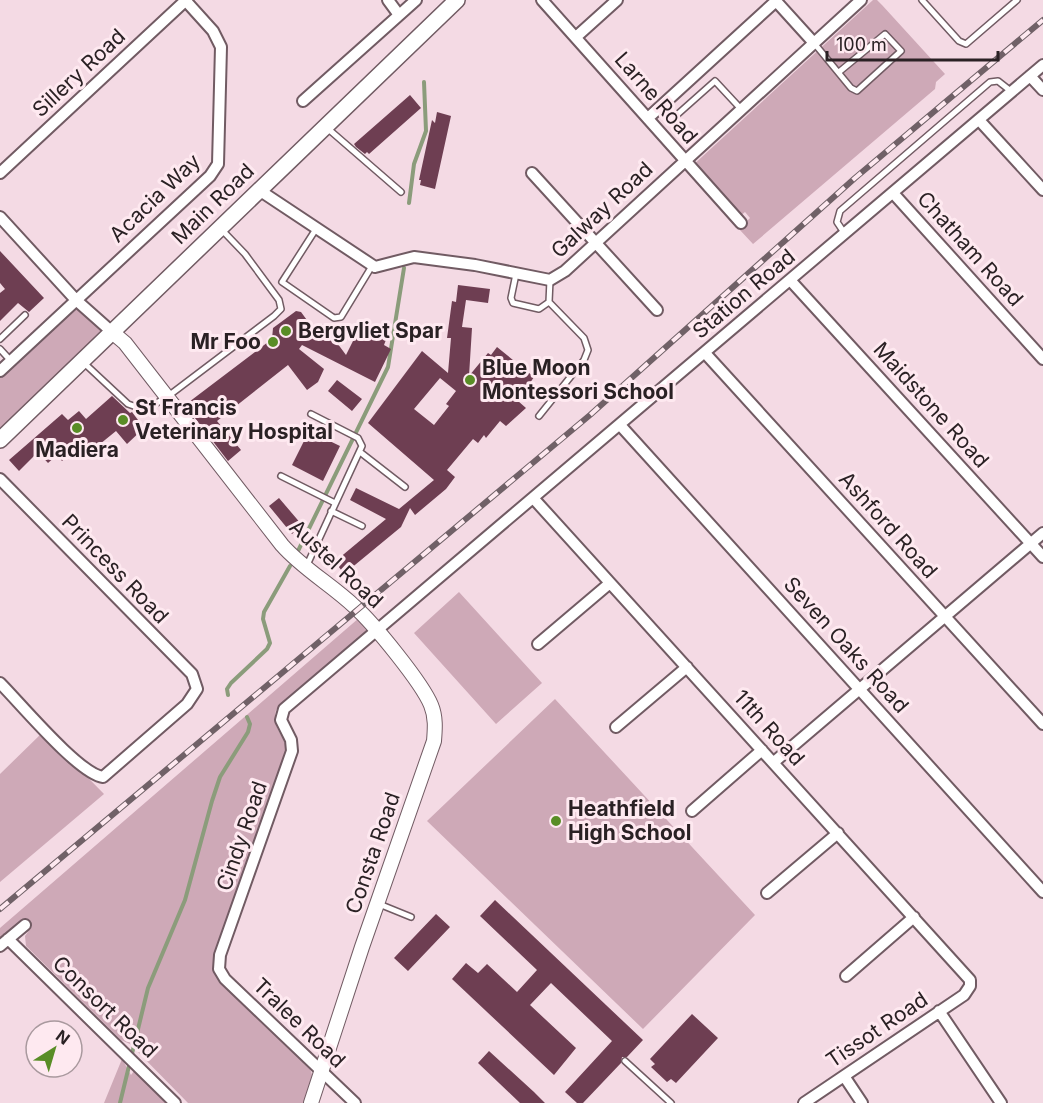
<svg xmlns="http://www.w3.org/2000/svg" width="1043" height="1103" font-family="Inter,sans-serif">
<rect width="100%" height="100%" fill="#f4dae4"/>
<path fill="#cea9b7" d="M873,0H877L882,5L945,74L936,82L935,89L753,244L739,229L750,218L745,212L739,217L692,166Z
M76,300L112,332L0,438V371Z
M459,592L542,683L496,724L414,633Z
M359,618L367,627L366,631L276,710C271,731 288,736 286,752L213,961L220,981L310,1069L313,1077L305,1103H188L130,1044L121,1040L26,946L25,936L30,929L22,921L0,938V928Z
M555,699L755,915L643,1029L427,821Z
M43,732L104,794L0,882V774Z
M122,1059L131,1075L134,1071L167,1103H104Z"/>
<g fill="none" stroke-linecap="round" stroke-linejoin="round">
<path stroke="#8b9c7b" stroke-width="4" d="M409,203L414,164L426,131L424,82
M298,551L388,367L404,268
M228,695L227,689L231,683L267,649L270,643L263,619L264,612L290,566
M120,1103L148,988L185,900L212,801L220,777L248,732L250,724L247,717"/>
</g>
<path fill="#6e3e52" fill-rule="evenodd" d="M410,95L421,108L369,154L367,152L365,154L356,147L354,144Z
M437,112L451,116L435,189L420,185L421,180H419L432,120L435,123Z
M0,251L44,298L29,312L18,303L0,321V293L5,289L0,283Z
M458,285L490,289L488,303L466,300L462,327L472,328L469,376L488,353L491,355L497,347L534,377L518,401L526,408L506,426L500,421L486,438L484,435L478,443L473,439L447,470L455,477L446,489L415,515L410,508L401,527L344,574L336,563L338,559L386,519L350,500L356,488L399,509L434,480L368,423L422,351L448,373L451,338H447L452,301L456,302ZM440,378L456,391L446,404L449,406L434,425L414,409Z
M296,311L301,312L315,331L323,324L346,355L361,325L387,337L384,345L391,349L375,382L302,345L299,349L324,369L318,382L307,390L288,365L217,421L241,450L228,461L185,405L272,339L273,328Z
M337,380L362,399L352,411L328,391Z
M112,396L130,413L132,412L144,428L127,444L116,431L84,457L76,447L62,461L57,455L48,463L38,452L19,471L9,460L62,414L68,420L79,411L86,419Z
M309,431L340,446L323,481L292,465Z
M279,498L302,525L292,534L269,506Z
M495,900L643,1040L627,1057H622L621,1063L583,1103H577L565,1092L612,1041L551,983L530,1005L576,1048L554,1075L452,979L466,963L478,973L487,964L517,992L537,970L480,916Z
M436,914L450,927L408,971L394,958Z
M692,1014L718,1038L676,1083L671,1079L667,1082L651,1067L655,1064L650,1059Z
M489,1051L534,1092L545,1103H520L478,1063Z"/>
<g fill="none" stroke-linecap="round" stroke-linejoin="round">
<defs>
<path id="service" d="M922,0L959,41L966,44L1017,0
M814,43L851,88L857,91L901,51L885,34L839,72
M670,121L715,81L741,109
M326,127L401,192
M316,229L282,282L334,318L341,317L372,266
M845,234L837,222L840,211L990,82L998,81L1012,92
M516,274L511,298L513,303L539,309L549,302
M0,339L25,315
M0,349L11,361
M83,362L128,404L145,410L167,397L274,316L281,309L279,300L245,254L222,230
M539,416L584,360L588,350L584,338L549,302L550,280
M360,452L405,487
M281,476L335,503
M331,511L362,526
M307,565L362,446L358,438L311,414
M379,904L411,917
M625,1061L671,1103"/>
<path id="minor" d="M388,0L399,15
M542,0L741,223
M775,0L814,43
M576,37L617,0
M1030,76L1043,90
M303,101L416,0
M648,118L776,1
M979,120L1043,190
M0,173L185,1
M532,173L657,310
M259,190L375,267L414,257L475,265L550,280L565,271L861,0
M893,193L1043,359
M0,217L76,300L112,332
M790,280L1043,557
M705,353L1043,724
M0,371L210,176L218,164L221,47L213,31L185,0
M620,425L1043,892
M0,479L192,674L197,689L187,704L103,777C79,774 20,703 0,683
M534,499L970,980V986L964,995L804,1103
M538,644L610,583
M616,727L687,667
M774,762L1043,533
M692,811L762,750
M767,893L838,833
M8,939L175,1103
M0,946L25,925
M846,976L914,917
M939,1011L1001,1103
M844,1076L862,1103
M355,1103L225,979L219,969L220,955L292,751L291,740L281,720L284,709L1043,65"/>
<path id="tertiary" d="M112,332L125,343L282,545C303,569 332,585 355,607C374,624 422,683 431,705C436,717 435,729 434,741L362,947L311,1103"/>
<path id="secondary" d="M0,440L457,0"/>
</defs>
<use href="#service" stroke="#715b63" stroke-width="8"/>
<use href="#minor" stroke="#715b63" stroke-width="14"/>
<use href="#tertiary" stroke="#715b63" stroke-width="16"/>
<use href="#secondary" stroke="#715b63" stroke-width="18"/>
<use href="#service" stroke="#fff" stroke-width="5"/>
<use href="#minor" stroke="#fff" stroke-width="10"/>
<use href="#tertiary" stroke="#fff" stroke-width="14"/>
<use href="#secondary" stroke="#fff" stroke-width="15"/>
<defs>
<path id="rail" d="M0,909L590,415L855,178L1043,20"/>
</defs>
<use href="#rail" stroke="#706167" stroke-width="6"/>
<use href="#rail" stroke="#fee9f0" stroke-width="4" stroke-dasharray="11" stroke-linecap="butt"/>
</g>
<g fill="#598d26" stroke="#fee9f0" stroke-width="2">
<circle cx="286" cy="331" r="6"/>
<circle cx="273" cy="342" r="6"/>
<circle cx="470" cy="380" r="6"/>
<circle cx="123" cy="420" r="6"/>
<circle cx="77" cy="428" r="6"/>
<circle cx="556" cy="821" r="6"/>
</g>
<g text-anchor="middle" stroke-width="6" stroke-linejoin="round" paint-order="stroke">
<g font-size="21" fill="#2a2124" stroke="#fee9f0">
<text transform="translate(79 73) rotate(-43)" y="7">Sillery Road</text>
<text transform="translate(656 98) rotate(49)" y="7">Larne Road</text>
<text transform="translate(155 198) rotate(-44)" y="7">Acacia Way</text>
<text transform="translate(213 204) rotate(-44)" y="7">Main Road</text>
<text transform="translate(602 210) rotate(-43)" y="7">Galway Road</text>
<text transform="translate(970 249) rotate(48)" y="7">Chatham Road</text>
<text transform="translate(744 294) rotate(-40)" y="7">Station Road</text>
<text transform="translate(931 405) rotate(48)" y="7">Maidstone Road</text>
<text transform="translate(888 525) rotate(48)" y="7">Ashford Road</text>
<text transform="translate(336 564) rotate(43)" y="7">Austel Road</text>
<text transform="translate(115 569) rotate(46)" y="7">Princess Road</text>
<text transform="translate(846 645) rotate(48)" y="7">Seven Oaks Road</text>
<text transform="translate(769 728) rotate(48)" y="7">11th Road</text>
<text transform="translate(242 836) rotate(-71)" y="7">Cindy Road</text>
<text transform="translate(373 853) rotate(-71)" y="7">Consta Road</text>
<text transform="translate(105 1007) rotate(44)" y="7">Consort Road</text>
<text transform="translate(299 1023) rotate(44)" y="7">Tralee Road</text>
<text transform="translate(877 1030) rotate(-34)" y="7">Tissot Road</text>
</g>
<g font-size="21" font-weight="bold" fill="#2a2124" stroke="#fee9f0" text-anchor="start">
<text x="298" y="338">Bergvliet Spar</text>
<text x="261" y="349" text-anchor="end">Mr Foo</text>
<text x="482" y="375">Blue Moon<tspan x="482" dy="24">Montessori School</tspan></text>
<text x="135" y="415">St Francis<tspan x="135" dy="24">Veterinary Hospital</tspan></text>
<text x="77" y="457" text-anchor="middle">Madiera</text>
<text x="568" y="816">Heathfield<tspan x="568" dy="24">High School</tspan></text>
</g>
</g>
<g transform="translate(54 1049) rotate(37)"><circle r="28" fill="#fee9f0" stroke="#a9999e" stroke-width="1.5"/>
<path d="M0-4.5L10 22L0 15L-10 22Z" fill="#598d26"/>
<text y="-9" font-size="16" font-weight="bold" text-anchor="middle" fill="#2a2124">N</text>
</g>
<path d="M827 51v9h171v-9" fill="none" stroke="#2a2124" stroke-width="3"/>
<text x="836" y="51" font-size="18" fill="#2a2124" stroke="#fee9f0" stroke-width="4.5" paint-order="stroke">100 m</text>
</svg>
